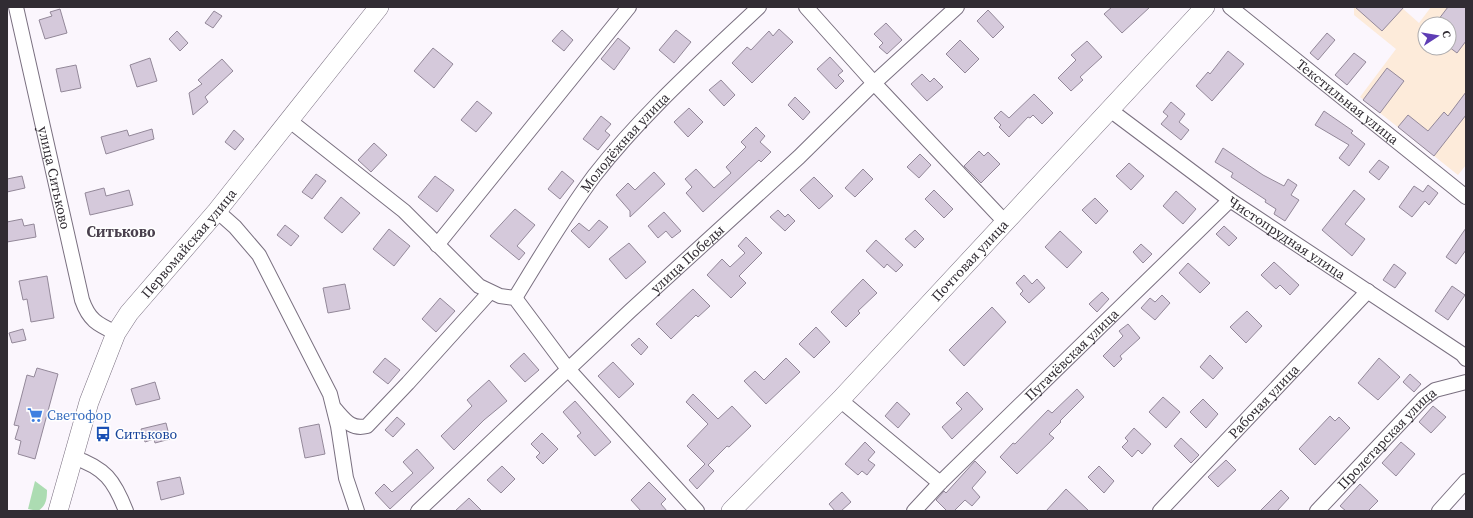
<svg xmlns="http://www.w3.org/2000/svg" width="1473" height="518" font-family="'Source Serif 4',serif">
<rect width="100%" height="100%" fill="#fbf6fd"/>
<path fill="#fdebda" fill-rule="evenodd" d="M1354,7H1401L1419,23L1431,7H1466V165L1458,175L1360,97L1396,49L1354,15ZM1425,24H1449V48H1425Z"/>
<path fill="#acdcb2" d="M35,481L47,490C47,499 46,506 38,511L28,509Z"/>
<path fill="#d5c9db" stroke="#938899" d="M1112,7H1150L1122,33L1104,14Z
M1355,7H1404L1382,31Z
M1448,7H1466V41L1457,53L1449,47V24H1435Z
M60,9L67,33L45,39L39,20L52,16L50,12Z
M988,10L1004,27L993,38L977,21Z
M214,11L222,16L213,28L205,23Z
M886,23L902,40L887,54L879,47L883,43L874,34Z
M779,29L793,42L752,83L732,63L747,47L751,50L769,31L773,36Z
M562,30L573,40L564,51L552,41Z
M676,30L691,42L674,63L659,50Z
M177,31L188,43L180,51L169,39Z
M1327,33L1335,40L1318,60L1310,53Z
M618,38L630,48L614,70L601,59Z
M960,40L979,59L965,73L946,54Z
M1087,41L1102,57L1080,77L1083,80L1071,91L1058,78L1076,60L1071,55Z
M433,48L453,64L434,88L414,71Z
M1228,51L1244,64L1212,101L1196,86L1208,72L1210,74Z
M1354,53L1366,62L1347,85L1335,75Z
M830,57L843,71L838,75L844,81L836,89L817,69Z
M150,58L157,81L137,87L130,65Z
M222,59L233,71L205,97L208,102L193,115L189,93L202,84L198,80Z
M76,65L81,88L61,92L56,69Z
M1387,68L1404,81L1380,113L1363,100Z
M922,74L930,82L934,78L943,87L927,101L911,84Z
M721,80L735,95L724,106L709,90Z
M1466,92V115L1434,156L1398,127L1408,115L1428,131L1444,112L1448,116Z
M1034,94L1053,113L1042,124L1033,115L1030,118L1028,117L1009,137L999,127L1001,125L994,118L1001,111L1009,118Z
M795,97L810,112L803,120L788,105Z
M477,101L492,113L476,132L461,120Z
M1171,102L1185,114L1179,122L1189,130L1181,140L1161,124L1168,116L1163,112Z
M689,108L703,122L688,137L674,122Z
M1324,111L1353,131L1351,133L1365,144L1349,166L1339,158L1349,145L1315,125Z
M601,116L611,124L605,131L610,135L598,150L583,139Z
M756,127L765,136L760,142L771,152L761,162L759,160L703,212L686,193L692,187L685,179L696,169L714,188L731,173L726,167L746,147L741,142Z
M152,129L154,139L106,154L101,137L127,130L129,136Z
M234,130L244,139L235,150L225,142Z
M374,143L387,155L371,172L358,160Z
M1223,148L1263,175L1284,186L1288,179L1297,185L1291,195L1299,200L1285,221L1274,214L1276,209L1265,202L1266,200L1231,177L1233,173L1215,162Z
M979,151L984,156L988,152L1000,164L981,183L964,166Z
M920,154L931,165L919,178L907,167Z
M1379,160L1389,167L1379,180L1369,172Z
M1129,163L1144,176L1131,190L1116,176Z
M863,169L873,179L855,197L845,188Z
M562,171L574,181L560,199L548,189Z
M654,172L665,184L630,217V211L616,195L628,183L635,190Z
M316,174L326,181L312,199L302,192Z
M22,176L25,188L7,192V179Z
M435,176L454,190L437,212L418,197Z
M814,177L833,196L819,209L800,190Z
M1428,185L1438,193L1429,205L1425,201L1412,217L1399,207L1414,186L1423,192Z
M104,188L106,196L129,190L133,205L90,215L85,193Z
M934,190L953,209L944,218L925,199Z
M1354,190L1365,199L1345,224L1365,239L1352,256L1322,230Z
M1176,191L1196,209L1183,224L1163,206Z
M341,197L360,213L342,233L324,218Z
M1095,198L1108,211L1096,224L1082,210Z
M515,209L535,225L517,246L525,253L519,260L490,236Z
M778,210L785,217L788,214L795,221L785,231L770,217Z
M664,212L681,231L672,238L666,231L658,238L648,226Z
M22,219L24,226L34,224L36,237L7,242V222Z
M599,220L608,227L589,248L571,231L579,223L589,231Z
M285,225L299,236L291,246L277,235Z
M1224,226L1237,238L1229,246L1216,234Z
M1466,228V250L1456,264L1446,257Z
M389,229L410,246L394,266L373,249Z
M915,230L924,239L915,248L905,239Z
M1060,231L1082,252L1067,268L1045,247Z
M746,237L762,253L739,276L746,283L731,298L707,275L722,259L730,267L745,253L738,246Z
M876,240L903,265L896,272L887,264L884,268L866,251Z
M629,243L646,262L626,279L609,259Z
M1141,244L1152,254L1143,263L1133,252Z
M1274,262L1299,285L1290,295L1280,285L1276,289L1261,275Z
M1188,263L1210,283L1200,293L1179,273Z
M1394,264L1406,273L1395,288L1383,280Z
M1024,275L1032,284L1037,279L1045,288L1029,303L1020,294L1023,291L1016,283Z
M47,276L54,318L31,322L27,299L23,300L19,281Z
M863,279L877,293L858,311L860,313L846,327L831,312Z
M345,284L350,309L328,313L323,288Z
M1452,286L1465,295L1448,320L1435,311Z
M693,289L710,306L698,317L696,315L671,339L656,324Z
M1102,292L1109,299L1097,312L1089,304Z
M1162,295L1170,303L1155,320L1141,308L1150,298L1155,302Z
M440,298L455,311L436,332L422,319Z
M992,307L1006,322L964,366L949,350Z
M1247,311L1262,326L1246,343L1230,327Z
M1128,324L1140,338L1120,356L1122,359L1114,367L1103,356L1123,336L1119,331Z
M816,327L830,342L814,358L799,344Z
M23,329L26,340L12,343L9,333Z
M639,338L648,347L641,355L631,345Z
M524,353L539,370L525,382L510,366Z
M1210,355L1223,368L1213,379L1200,367Z
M385,358L400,370L388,384L373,372Z
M786,358L800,372L766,404L744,381L755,371L764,380Z
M1379,358L1400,377L1378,400L1358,383Z
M613,362L634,384L619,398L598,376Z
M37,368L58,374L35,459L18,454L21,441L15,439L19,426L14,425L27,375L34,377Z
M1410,374L1421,384L1414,392L1403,382Z
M489,380L507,401L484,420L454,450L441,436L472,406L467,400Z
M155,382L160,399L136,405L131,389Z
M1077,389L1084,397L1060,421L1061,422L1049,434L1054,438L1017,474L1000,457L1013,443L1015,444L1048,410L1052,413Z
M967,392L983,409L952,439L942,427L962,409L956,403Z
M693,394L718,419L732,406L751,426L729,447L727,446L708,465L714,471L697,489L689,480L705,464L687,446L708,424L686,402Z
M1163,397L1180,412L1166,428L1149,412Z
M1203,399L1218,414L1206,428L1190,412Z
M575,401L611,442L595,456L577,436L581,433L563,412Z
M897,402L910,414L898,428L885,416Z
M1433,406L1446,417L1431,433L1419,422Z
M1330,416L1335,421L1339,417L1350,428L1315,465L1299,449Z
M397,417L405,424L393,437L385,430Z
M166,423L170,439L155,443L154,439L145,442L141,429Z
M319,424L325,454L305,458L299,428Z
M1134,428L1151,444L1142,454L1138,450L1132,457L1122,447L1128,441L1125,438Z
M542,433L558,449L543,464L536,457L540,453L531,444Z
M1181,438L1199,455L1191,463L1174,446Z
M865,442L875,452L868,460L875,465L867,475L862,471L858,475L845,464Z
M1401,442L1415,454L1396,476L1382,463Z
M417,449L434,468L390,509L375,493L384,484L392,492L413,473L403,462Z
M1226,460L1236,470L1218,487L1208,477Z
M975,461L986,472L972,488L980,497L972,506L965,500L954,511H947L936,500L944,491L946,493Z
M502,466L515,479L501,493L487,480Z
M1099,466L1114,481L1104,493L1088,477Z
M180,477L184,494L161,500L157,482Z
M649,482L666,499L661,504L667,511H641L631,500Z
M1360,484L1378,501L1368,511H1346L1340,506Z
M1066,489L1089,511H1046Z
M1281,490L1289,498L1277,511H1260Z
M842,492L851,502L841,511H835L829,504Z
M469,498L482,511H455Z"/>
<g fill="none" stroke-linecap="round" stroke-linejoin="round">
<defs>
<g id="street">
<path id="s1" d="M16,7L82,300C89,320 97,324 116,333"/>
<path d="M806,7L874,83L1005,222"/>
<path id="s2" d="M1230,7L1466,197"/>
<path id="s3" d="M1110,110L1230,200L1462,354L1466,359"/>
<path d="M290,121L404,211L479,286L500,296L515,298L568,369L697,511"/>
<path d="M217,211L235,227L259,255L330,394L338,426L346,478L357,511"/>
<path d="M437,245L629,7"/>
<path id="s4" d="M515,298C540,257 565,215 594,176C642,114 702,61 759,7"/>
<path d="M840,400L940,483"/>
<path d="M335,409C345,420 351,430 367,426L408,383L490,292"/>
<path d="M73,457C105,468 114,480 126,511"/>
<path id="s5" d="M418,511L630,311L799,157L874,83L957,7"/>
<path id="s6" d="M914,511L940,483L1230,200"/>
<path id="s7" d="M1160,511L1368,291"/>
<path id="s8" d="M1317,511L1423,399L1435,390L1466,382"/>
<path d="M1439,511L1466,481"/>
</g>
<g id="secondary">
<path id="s9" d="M58,511L89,402L116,333L129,313L217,211L379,7"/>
<path id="s10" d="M731,511L840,400L1205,7"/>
</g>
</defs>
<use href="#street" stroke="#7a7080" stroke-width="16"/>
<use href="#secondary" stroke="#7a7080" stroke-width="20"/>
<use href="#street" stroke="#fff" stroke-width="14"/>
<use href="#secondary" stroke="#fff" stroke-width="19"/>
</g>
<defs>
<symbol id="supermarket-bare" viewBox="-9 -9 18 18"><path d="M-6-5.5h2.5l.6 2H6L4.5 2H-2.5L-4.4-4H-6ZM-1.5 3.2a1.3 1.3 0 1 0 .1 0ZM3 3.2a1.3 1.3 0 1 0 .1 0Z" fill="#3f7fe0" stroke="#fff" stroke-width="2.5" paint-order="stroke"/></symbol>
<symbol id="bus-bare" viewBox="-9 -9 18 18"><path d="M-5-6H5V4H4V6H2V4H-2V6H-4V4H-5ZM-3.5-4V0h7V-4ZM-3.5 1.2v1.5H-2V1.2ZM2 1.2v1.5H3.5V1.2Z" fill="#1a4fb4" stroke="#fff" stroke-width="2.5" paint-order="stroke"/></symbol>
</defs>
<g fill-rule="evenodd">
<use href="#supermarket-bare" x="24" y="404" width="22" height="22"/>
<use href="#bus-bare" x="92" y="423" width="22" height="22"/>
</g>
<g text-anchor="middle" stroke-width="3" stroke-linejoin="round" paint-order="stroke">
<g font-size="14" fill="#312c33" stroke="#fff">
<text dy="5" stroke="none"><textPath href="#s2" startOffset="151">Текстильная улица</textPath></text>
<text dy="5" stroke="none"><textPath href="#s4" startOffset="191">Молодёжная улица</textPath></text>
<text dy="5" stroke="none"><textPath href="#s1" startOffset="175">улица Ситьково</textPath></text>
<text dy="5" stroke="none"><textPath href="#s3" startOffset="218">Чистопрудная улица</textPath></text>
<text dy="5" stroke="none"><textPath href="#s9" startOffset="303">Первомайская улица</textPath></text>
<text dy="5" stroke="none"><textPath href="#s5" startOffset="369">улица Победы</textPath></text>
<text dy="5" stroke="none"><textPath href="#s10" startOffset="346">Почтовая улица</textPath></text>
<text dy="5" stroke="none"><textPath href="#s6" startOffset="222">Пугачёвская улица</textPath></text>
<text dy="5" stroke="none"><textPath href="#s7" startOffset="151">Рабочая улица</textPath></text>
<text dy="5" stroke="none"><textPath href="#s8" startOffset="101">Пролетарская улица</textPath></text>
</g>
<g font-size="14" fill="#366cbe" stroke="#fff" text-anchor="start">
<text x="47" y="420">Светофор</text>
</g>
<g font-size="14" fill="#164399" stroke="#fff" text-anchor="start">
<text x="115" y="439">Ситьково</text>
</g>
<g font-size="15" font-weight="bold" fill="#4a404e" stroke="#fff">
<text x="121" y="237">Ситьково</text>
</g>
</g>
<rect width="1473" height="518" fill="none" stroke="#312c33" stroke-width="16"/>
<g transform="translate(1437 36) rotate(78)"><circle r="19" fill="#ffffff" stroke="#adabad"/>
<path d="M0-3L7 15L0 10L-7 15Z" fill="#5e3db5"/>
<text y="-6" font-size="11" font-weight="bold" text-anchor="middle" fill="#312c33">С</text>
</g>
</svg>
